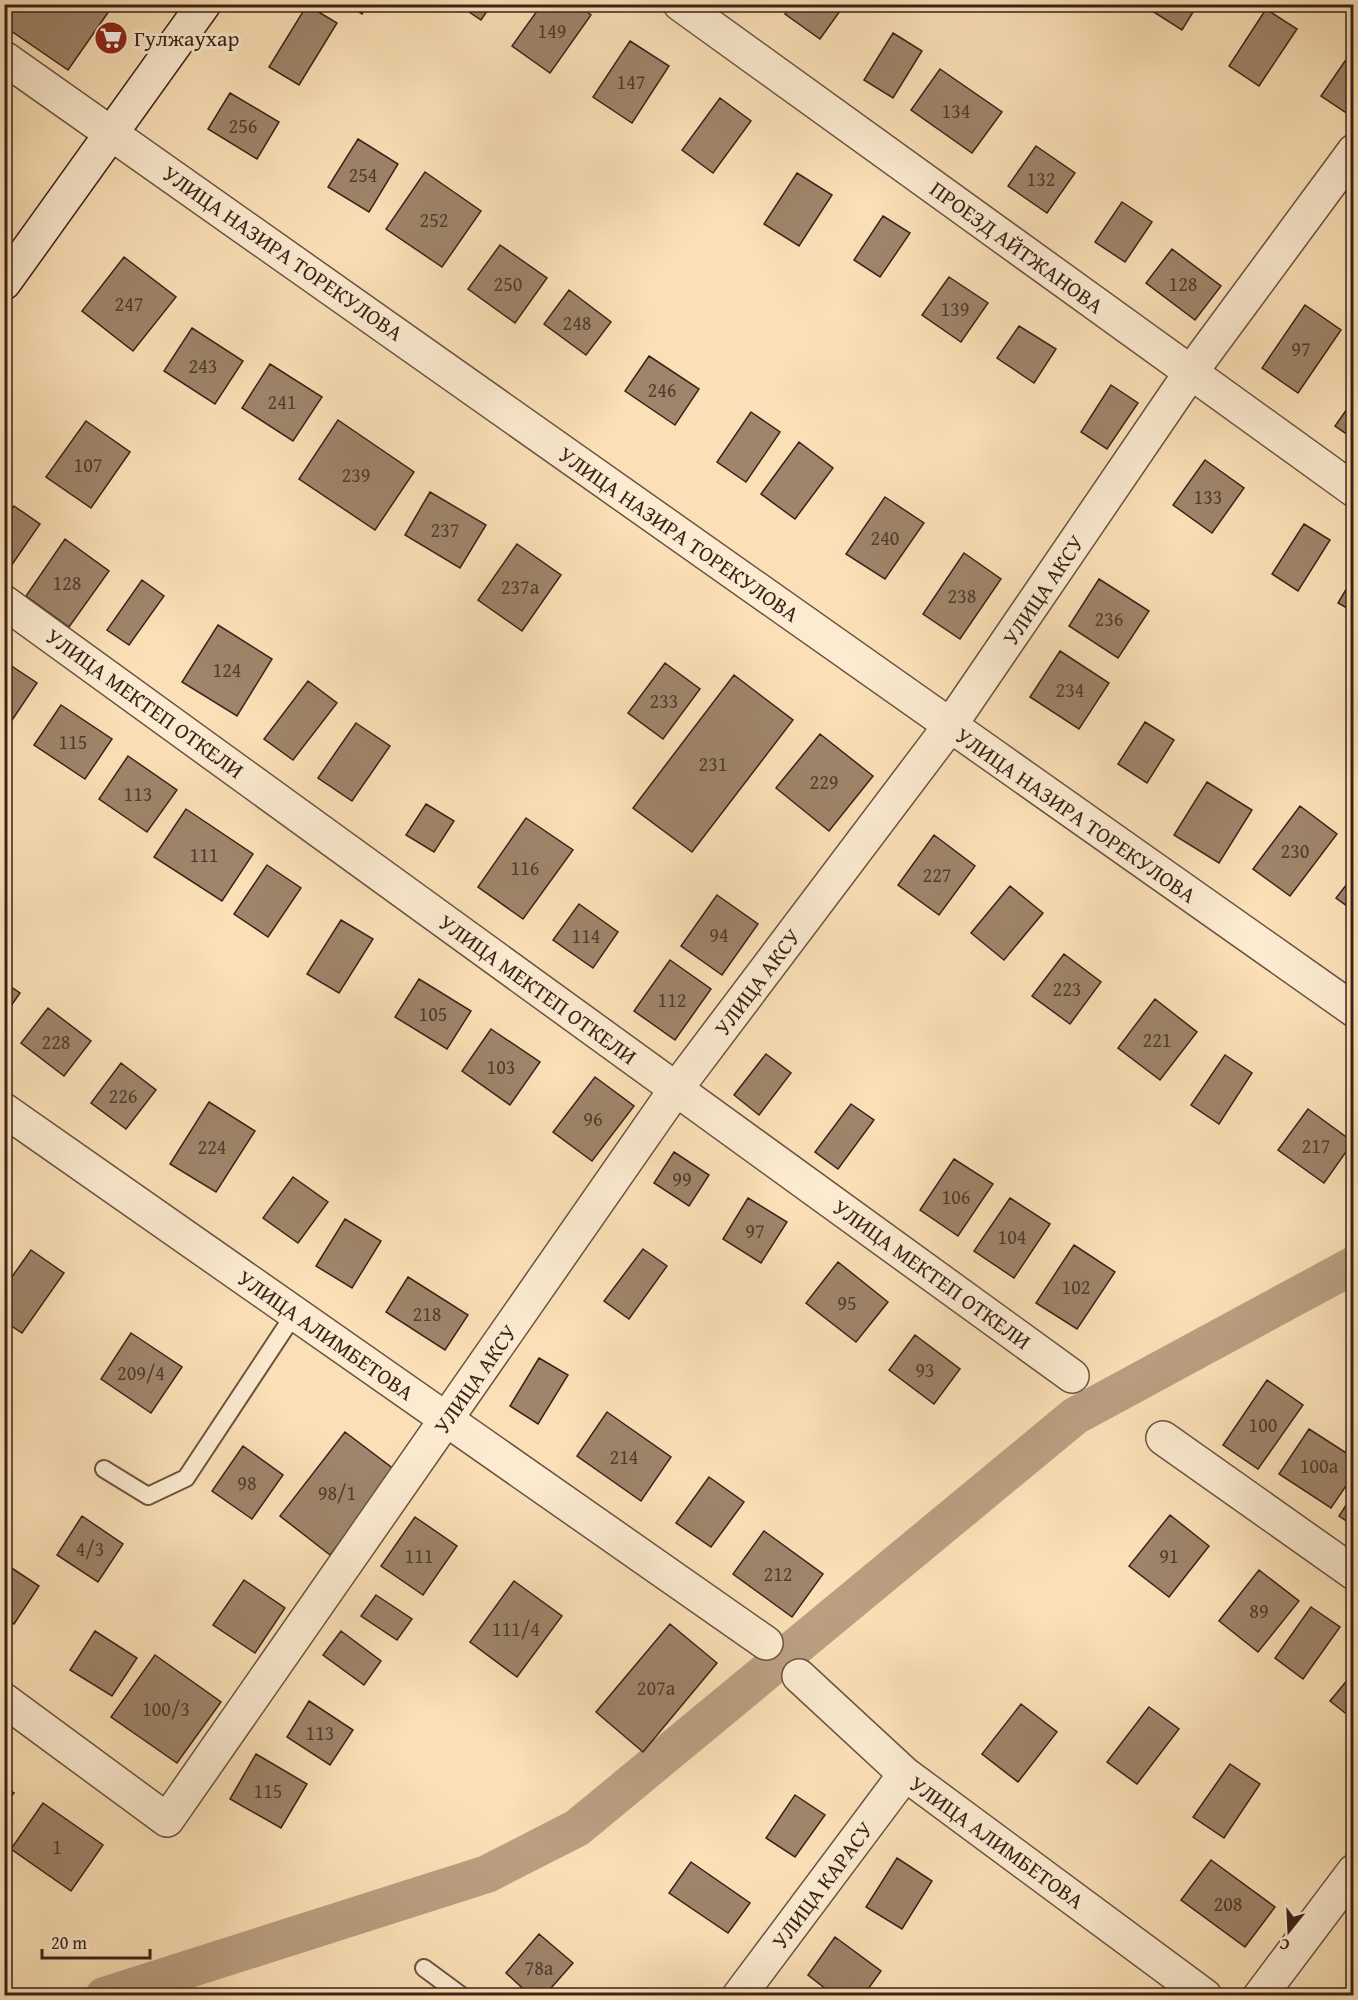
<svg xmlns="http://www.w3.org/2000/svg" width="1358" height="2000" font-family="'Gentium Book Plus',serif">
<rect width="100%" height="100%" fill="#fbe0b7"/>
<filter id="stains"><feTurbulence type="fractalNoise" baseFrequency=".00333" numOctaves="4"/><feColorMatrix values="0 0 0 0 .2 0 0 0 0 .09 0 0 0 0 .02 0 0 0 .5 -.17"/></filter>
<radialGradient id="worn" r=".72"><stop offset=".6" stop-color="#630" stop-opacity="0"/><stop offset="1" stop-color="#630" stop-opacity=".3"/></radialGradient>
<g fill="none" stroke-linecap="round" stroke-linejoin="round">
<path stroke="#ba9f81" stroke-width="38" d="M104,1996L487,1874L577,1828L1075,1416L1354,1265"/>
</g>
<path fill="#9f856b" stroke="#3b2219" stroke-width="1.5" d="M4,4H114L68,70L4,26Z
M346,4H368L362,14Z
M457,4H492L481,20Z
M542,4H577L591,15L550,73L512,46Z
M792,4H845L820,39L785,14Z
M1141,4H1198L1182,30Z
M307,5L337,23L299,85L269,67Z
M1266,9L1297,29L1259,86L1229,66Z
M893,33L922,51L893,98L864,80Z
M630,41L669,66L632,123L593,97Z
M1345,61L1354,67V106L1348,114L1321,96Z
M940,69L1002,112L972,153L911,110Z
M230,93L279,122L257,159L208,129Z
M720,98L751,121L713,173L682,150Z
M358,139L398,164L369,212L328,187Z
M1036,146L1075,173L1047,213L1008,186Z
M425,172L481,211L442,267L386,229Z
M797,173L832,195L799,246L764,224Z
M1122,202L1152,222L1125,262L1095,242Z
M883,216L910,233L880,277L854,260Z
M500,245L547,278L515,323L468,289Z
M1172,249L1221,286L1195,320L1146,283Z
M124,257L176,297L133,351L82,311Z
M949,277L988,303L961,342L922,315Z
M569,290L611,322L586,355L544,324Z
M1305,305L1341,330L1298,393L1262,368Z
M1019,326L1056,349L1034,383L997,358Z
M192,328L243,361L215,404L164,371Z
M649,356L699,389L675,425L625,391Z
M270,364L322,397L293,441L242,408Z
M1111,385L1138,403L1107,449L1081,432Z
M1354,399V439L1335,426Z
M751,412L780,432L746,482L717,462Z
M338,420L414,472L375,530L299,479Z
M86,421L130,452L91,508L46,477Z
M799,442L833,468L795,519L761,494Z
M1205,460L1244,488L1212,533L1173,505Z
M430,492L486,525L460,568L405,535Z
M885,497L924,523L885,579L846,554Z
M14,506L40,524L11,566L4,562V520Z
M1304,524L1330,540L1298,591L1272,574Z
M65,539L109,571L69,627L26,596Z
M517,544L561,575L522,631L478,600Z
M964,553L1001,579L960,639L923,614Z
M1354,576V612L1338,603Z
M1099,579L1149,611L1118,658L1069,626Z
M142,580L164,596L129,645L107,630Z
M218,625L272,659L237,716L182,682Z
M1060,651L1109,683L1079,729L1030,697Z
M4,661L37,683L4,732Z
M665,663L700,689L663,739L628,713Z
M734,675L793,720L692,852L633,808Z
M308,681L337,703L293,760L264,739Z
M61,705L112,739L85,779L34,745Z
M1145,722L1174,740L1147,783L1118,764Z
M356,723L390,746L352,801L318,778Z
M820,734L873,776L829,831L776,788Z
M128,756L177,790L147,832L99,799Z
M1207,782L1252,810L1219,863L1174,835Z
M426,804L454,821L434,852L406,835Z
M1300,806L1337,834L1290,896L1253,869Z
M186,809L253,854L222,901L154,857Z
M526,818L573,850L523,919L478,887Z
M934,835L975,866L939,915L898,885Z
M267,865L301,888L268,937L234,914Z
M1354,875V911L1336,898Z
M1010,886L1043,913L1004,960L971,933Z
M717,895L758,924L722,975L681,946Z
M579,904L618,932L593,968L553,940Z
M341,920L373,939L339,993L307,974Z
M1064,954L1101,982L1070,1024L1032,996Z
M670,960L711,989L675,1040L634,1011Z
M419,979L471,1011L447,1049L395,1017Z
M4,982L20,993L4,1016Z
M1155,999L1197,1032L1160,1080L1118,1048Z
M48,1008L91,1041L64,1076L21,1043Z
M491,1029L540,1062L510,1105L462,1071Z
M766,1054L791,1073L759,1115L734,1095Z
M1225,1055L1252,1073L1219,1124L1191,1105Z
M121,1063L156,1090L126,1129L91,1103Z
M595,1077L634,1106L592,1161L553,1132Z
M209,1102L255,1131L216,1192L170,1164Z
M851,1104L874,1120L838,1169L815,1152Z
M1308,1109L1353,1142L1324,1183L1278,1150Z
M674,1152L709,1175L689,1206L654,1183Z
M954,1159L993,1184L958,1236L920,1210Z
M293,1177L328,1202L298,1243L263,1218Z
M748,1198L787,1222L761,1263L723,1239Z
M1010,1198L1050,1224L1014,1278L974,1251Z
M345,1219L381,1241L352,1288L316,1266Z
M1074,1245L1115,1272L1077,1329L1036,1303Z
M643,1249L667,1266L629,1319L604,1301Z
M31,1250L64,1273L22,1333L4,1321V1288Z
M838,1262L888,1302L856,1342L806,1303Z
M408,1277L468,1315L445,1350L386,1312Z
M131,1333L182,1367L151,1413L101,1379Z
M915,1335L960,1369L934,1404L889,1370Z
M539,1358L568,1375L538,1424L510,1406Z
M1267,1380L1303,1405L1258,1469L1223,1445Z
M607,1412L671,1457L641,1501L577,1456Z
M1309,1429L1354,1458V1474L1331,1508L1279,1474Z
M345,1432L395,1470L330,1555L280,1516Z
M243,1446L283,1475L252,1519L212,1491Z
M709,1477L744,1502L711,1547L676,1523Z
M1354,1493V1526L1339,1516Z
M1170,1515L1209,1546L1169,1597L1129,1566Z
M82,1516L123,1544L98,1582L57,1555Z
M415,1517L457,1546L423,1595L381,1566Z
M764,1531L823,1574L792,1617L733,1574Z
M4,1563L39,1586L14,1624L4,1618Z
M1259,1570L1299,1601L1258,1652L1219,1621Z
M244,1580L285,1608L255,1653L213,1625Z
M514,1581L562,1616L517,1677L470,1642Z
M376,1595L412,1619L397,1640L361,1616Z
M1311,1607L1340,1627L1303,1679L1275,1658Z
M670,1624L717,1663L643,1752L596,1712Z
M95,1631L137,1658L112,1696L70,1670Z
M341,1631L381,1661L364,1685L323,1655Z
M155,1655L221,1702L177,1763L111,1717Z
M1354,1672V1720L1330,1701Z
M309,1701L353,1730L330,1765L287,1737Z
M1021,1704L1057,1732L1018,1782L982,1754Z
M1149,1707L1179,1729L1137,1784L1107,1762Z
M256,1754L307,1784L281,1828L230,1799Z
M1230,1764L1260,1784L1224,1838L1193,1817Z
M4,1787L14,1793L4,1805Z
M795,1795L825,1815L795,1857L766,1838Z
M43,1803L103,1845L71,1891L11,1849Z
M897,1858L932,1881L902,1929L866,1907Z
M1211,1860L1275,1907L1245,1947L1181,1900Z
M691,1862L750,1903L728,1933L669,1893Z
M539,1934L573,1963L544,1996H531L506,1973Z
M835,1937L881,1971L863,1996H835L808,1975Z"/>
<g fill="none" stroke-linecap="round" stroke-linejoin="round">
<defs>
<path id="lane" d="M104,1469L148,1496L186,1478L295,1313
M424,1968L462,1996"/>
<path id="street" d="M680,4L1354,490
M4,58L1354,1010
M4,602L1072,1376
M4,1110L766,1643
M1163,1438L1354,1573
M799,1676L905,1774L1205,1996
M4,1700L167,1820L676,1089L949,727L1191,372L1354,151
M739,1996L905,1774
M1260,1996L1354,1871"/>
<path id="secondary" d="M4,283L204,4"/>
</defs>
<use href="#lane" stroke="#6b5240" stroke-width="20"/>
<use href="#street" stroke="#6b5240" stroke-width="36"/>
<use href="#secondary" stroke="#3b2219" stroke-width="36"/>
<use href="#lane" stroke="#fcebd0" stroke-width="16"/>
<use href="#street" stroke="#fcebd0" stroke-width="33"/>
<use href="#secondary" stroke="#fcebd0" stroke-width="33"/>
</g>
<defs>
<symbol id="supermarket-disc" viewBox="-11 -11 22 22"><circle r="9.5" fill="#8f2418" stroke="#fcebd0"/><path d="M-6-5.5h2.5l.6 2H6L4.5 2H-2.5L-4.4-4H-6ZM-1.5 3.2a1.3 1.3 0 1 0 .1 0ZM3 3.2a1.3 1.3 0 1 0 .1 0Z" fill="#fff"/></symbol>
</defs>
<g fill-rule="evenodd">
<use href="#supermarket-disc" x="92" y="19" width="38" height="38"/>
</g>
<g text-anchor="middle" stroke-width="6" stroke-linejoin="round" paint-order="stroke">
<g font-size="20" fill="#543b2e">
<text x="552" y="38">149</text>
<text x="631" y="89">147</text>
<text x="956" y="118">134</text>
<text x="243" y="133">256</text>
<text x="363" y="182">254</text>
<text x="1041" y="186">132</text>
<text x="434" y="227">252</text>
<text x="508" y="291">250</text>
<text x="1183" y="291">128</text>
<text x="129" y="311">247</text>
<text x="955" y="316">139</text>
<text x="577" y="330">248</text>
<text x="1301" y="356">97</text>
<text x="203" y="373">243</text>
<text x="662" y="397">246</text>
<text x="282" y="409">241</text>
<text x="88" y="472">107</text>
<text x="356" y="482">239</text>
<text x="1208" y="504">133</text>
<text x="445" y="537">237</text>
<text x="885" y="545">240</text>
<text x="67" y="590">128</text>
<text x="520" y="594">237а</text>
<text x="962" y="603">238</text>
<text x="1109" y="626">236</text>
<text x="227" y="677">124</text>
<text x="1070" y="697">234</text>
<text x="664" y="708">233</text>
<text x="73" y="749">115</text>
<text x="713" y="771">231</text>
<text x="824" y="789">229</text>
<text x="138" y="801">113</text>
<text x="1295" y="858">230</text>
<text x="204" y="862">111</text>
<text x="525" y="875">116</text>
<text x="937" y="882">227</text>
<text x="719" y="942">94</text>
<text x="586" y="943">114</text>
<text x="1067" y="996">223</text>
<text x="672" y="1007">112</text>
<text x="433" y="1021">105</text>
<text x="1157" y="1047">221</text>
<text x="56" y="1049">228</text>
<text x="501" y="1074">103</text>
<text x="123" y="1103">226</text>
<text x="593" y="1126">96</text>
<text x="1316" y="1153">217</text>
<text x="212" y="1154">224</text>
<text x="682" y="1186">99</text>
<text x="956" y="1204">106</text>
<text x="755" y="1238">97</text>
<text x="1012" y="1244">104</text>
<text x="1076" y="1294">102</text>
<text x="847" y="1310">95</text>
<text x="427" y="1321">218</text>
<text x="925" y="1377">93</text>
<text x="141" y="1380">209/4</text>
<text x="1263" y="1432">100</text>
<text x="624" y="1464">214</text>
<text x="1319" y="1473">100а</text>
<text x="247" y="1490">98</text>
<text x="337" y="1500">98/1</text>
<text x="90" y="1556">4/3</text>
<text x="419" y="1563">111</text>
<text x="1169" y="1563">91</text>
<text x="778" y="1581">212</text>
<text x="1259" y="1618">89</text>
<text x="516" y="1636">111/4</text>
<text x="656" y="1695">207а</text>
<text x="166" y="1716">100/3</text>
<text x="320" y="1740">113</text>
<text x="268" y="1798">115</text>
<text x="57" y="1854">1</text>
<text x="1228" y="1911">208</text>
<text x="539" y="1975">78а</text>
</g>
<g font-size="22" fill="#3b2219" stroke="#fcebd0" text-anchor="start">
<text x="134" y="46">Гулжаухар</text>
</g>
<g font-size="22" fill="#3b2219" stroke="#fcebd0">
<text transform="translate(1017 247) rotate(36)" y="8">ПРОЕЗД АЙТЖАНОВА</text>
<text transform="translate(283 253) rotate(35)" y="8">УЛИЦА НАЗИРА ТОРЕКУЛОВА</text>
<text transform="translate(679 534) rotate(35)" y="8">УЛИЦА НАЗИРА ТОРЕКУЛОВА</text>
<text transform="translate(1043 590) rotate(-56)" y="8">УЛИЦА АКСУ</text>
<text transform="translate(145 703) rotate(36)" y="8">УЛИЦА МЕКТЕП ОТКЕЛИ</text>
<text transform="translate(1076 815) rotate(35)" y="8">УЛИЦА НАЗИРА ТОРЕКУЛОВА</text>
<text transform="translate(757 982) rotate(-53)" y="8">УЛИЦА АКСУ</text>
<text transform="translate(538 989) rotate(36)" y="8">УЛИЦА МЕКТЕП ОТКЕЛИ</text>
<text transform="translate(932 1274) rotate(36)" y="8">УЛИЦА МЕКТЕП ОТКЕЛИ</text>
<text transform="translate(326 1335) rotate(35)" y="8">УЛИЦА АЛИМБЕТОВА</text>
<text transform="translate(475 1379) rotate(-55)" y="8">УЛИЦА АКСУ</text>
<text transform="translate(997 1842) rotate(36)" y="8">УЛИЦА АЛИМБЕТОВА</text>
<text transform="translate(822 1885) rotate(-53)" y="8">УЛИЦА КАРАСУ</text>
</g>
</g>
<rect width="1358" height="2000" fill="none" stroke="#fbe0b7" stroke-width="24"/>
<rect x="6" y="6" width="1346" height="1988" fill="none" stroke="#3b2219" stroke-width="3"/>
<rect x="12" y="12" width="1334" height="1976" fill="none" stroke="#3b2219" stroke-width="1.5"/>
<g transform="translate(1289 1931) rotate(198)" stroke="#fcebd0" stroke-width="4.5" paint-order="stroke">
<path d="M0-4.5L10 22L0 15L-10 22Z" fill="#3b2219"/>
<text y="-9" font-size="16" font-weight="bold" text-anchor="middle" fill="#3b2219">С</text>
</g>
<path d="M42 1949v9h108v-9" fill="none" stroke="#3b2219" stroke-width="3"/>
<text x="51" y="1949" font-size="18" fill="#3b2219" stroke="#fcebd0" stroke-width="4.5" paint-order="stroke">20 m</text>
<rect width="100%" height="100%" filter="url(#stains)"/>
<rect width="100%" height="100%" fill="url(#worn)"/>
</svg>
